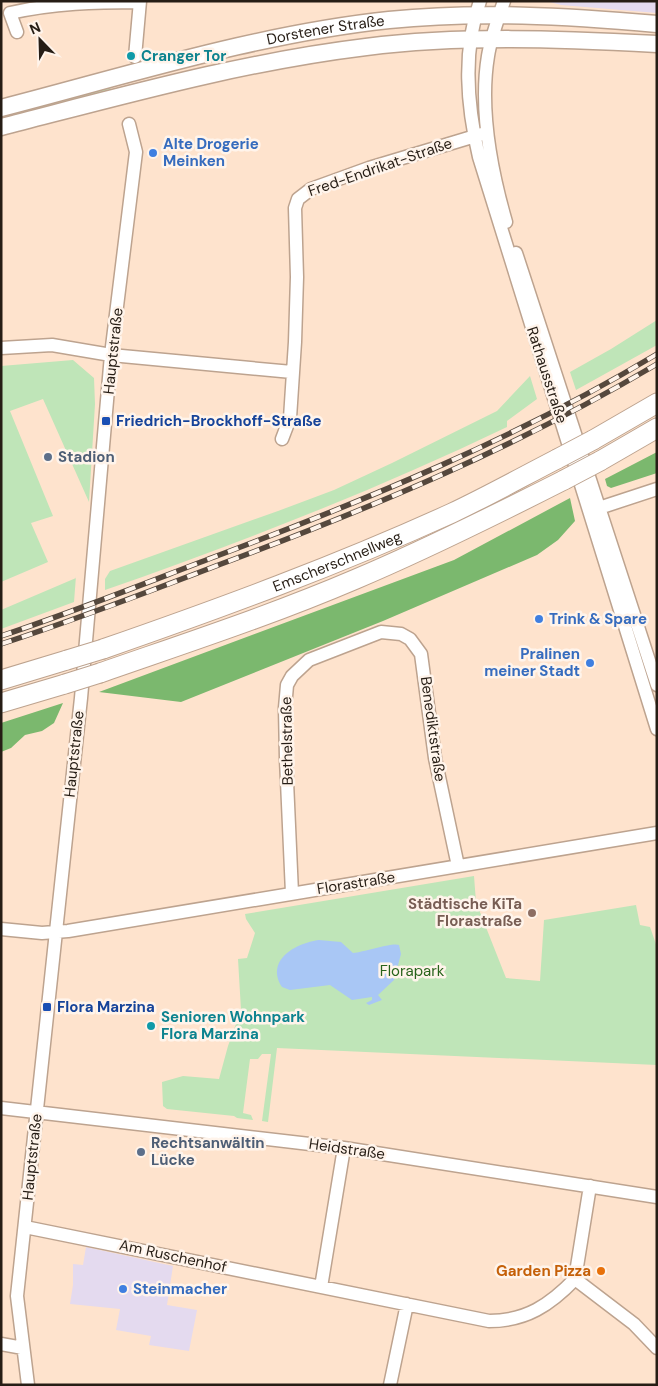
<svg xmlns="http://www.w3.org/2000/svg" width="658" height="1386" font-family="'DM Sans',sans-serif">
<rect width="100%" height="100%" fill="#fee3cd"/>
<path fill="#e4daef" d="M546,1H657V13L561,5Z
M86,1247L173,1266L167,1305L197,1310L189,1351L149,1345L151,1336L116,1330L120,1309L70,1304L73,1285V1264L83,1265Z"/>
<path fill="#bfe5b8" d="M110,87L111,90L14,115L13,112Z
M657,320V345L576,390L570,372L611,349Z
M73,360L94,378L95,404L89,502L43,399L10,411L53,516L31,523L48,562L1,582V366Z
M530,376L537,399L507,421V427C376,490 242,542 105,590V579L110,571L278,511L334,490L392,463L497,411Z
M76,576L74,602L1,629V610L76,578Z
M474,876L476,902L506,978L540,981L544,920L636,905L640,925L650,927L657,947V1065L277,1048L268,1122L262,1121L271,1054H262L258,1059H250L243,1113L251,1115L253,1120L237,1118L234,1116L167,1109L163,1106L162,1082L183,1076L219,1079L228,1046L241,1010L238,959L247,958L255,933L246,919L245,914Z"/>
<path fill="#7bb86e" d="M657,452V473L611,488L607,486L605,479Z
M570,498L575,521L558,540L537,555L383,621L181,702L99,692L454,560Z
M63,703L54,723L42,731L25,735L11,748L1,752V723Z"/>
<path fill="#a9c7f5" d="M319,940L341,942L353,953C364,952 393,942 399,945L401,954L394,980L378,995L382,1000L369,1005L366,1003L372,1000V997L352,1000L330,985L290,990L282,987C265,960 296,943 319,940Z"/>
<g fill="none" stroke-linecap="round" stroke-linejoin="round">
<defs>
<path id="minor" d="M480,1C462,52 467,106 479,157L657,729
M504,1C498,19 491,37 488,56C479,110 491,170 506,222
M17,32L10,13C54,3 96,2 140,2
M135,57L140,1
M516,253L657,685
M1,348L52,345L111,355L292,372
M282,439L290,418L295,342L297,277L295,208L298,199L311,189L369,168L482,134
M593,510L657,489
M292,893L286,759L285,708L287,685L292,676L309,660L381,632L401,634L410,639L421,654L435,758L458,866
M1,929L42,933L68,931L657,833
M1,1108L344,1148L657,1197
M25,1227L489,1321C526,1321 550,1305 575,1279
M575,1279L634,1324L657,1348
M575,1279L590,1186
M321,1287L344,1148
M1,1344L23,1348
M28,1385L17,1296L81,698L111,355L136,152L129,124
M390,1385L407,1304"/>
<g id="major">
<path id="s1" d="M1,108C129,75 257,34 389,20C478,11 567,16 657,24"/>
<path d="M1,127C122,96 242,62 366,47C462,35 560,39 657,44"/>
</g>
<g id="highway">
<path d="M593,440L657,403"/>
<path d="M600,461L657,428"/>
<path id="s2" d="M103,649C221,608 338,565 452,513C488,496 522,477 557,459"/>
<path d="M100,673C186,643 272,615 356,579C427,549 495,515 564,480"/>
<path d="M1,680L67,660"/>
<path d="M1,703L65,684"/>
</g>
</defs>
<use href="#minor" stroke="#bda38f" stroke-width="15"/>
<use href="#major" stroke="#bda38f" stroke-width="19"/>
<use href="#highway" stroke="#bda38f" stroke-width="21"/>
<use href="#minor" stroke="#fff" stroke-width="12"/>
<use href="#major" stroke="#fff" stroke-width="16"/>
<use href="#highway" stroke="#fff" stroke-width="19"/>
<defs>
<path id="rail" d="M1,636C73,612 143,584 214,557C367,500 517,438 657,354
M1,644C75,620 148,592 221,564C372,508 519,446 657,364"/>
</defs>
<use href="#rail" stroke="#55483d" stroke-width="5.5"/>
<use href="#rail" stroke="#fff4eb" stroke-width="4" stroke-dasharray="11" stroke-linecap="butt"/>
<defs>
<path id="highway-bridge" d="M557,459L593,440
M564,480L600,461
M67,660L103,649
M65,684L100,673"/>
</defs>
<use href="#highway-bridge" stroke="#bda38f" stroke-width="21" stroke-linecap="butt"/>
<use href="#highway-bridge" stroke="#fff" stroke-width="19"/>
</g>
<g fill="#0f9aa8" stroke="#fff4eb" stroke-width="2">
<circle cx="131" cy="56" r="5"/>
<circle cx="151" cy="1026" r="5"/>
</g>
<g fill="#3f7fe0" stroke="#fff4eb" stroke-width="2">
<circle cx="153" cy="153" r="5"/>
<circle cx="539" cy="619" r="5"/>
<circle cx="590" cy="663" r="5"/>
<circle cx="123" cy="1289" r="5"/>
</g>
<g fill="#1a4fb4" stroke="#fff4eb" stroke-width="2">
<rect x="101" y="416" width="10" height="10" rx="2.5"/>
<rect x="42" y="1002" width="10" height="10" rx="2.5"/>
</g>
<g fill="#5c6f8a" stroke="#fff4eb" stroke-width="2">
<circle cx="48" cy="457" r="5"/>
<circle cx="141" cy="1152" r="5"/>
</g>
<circle fill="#8d6e63" stroke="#fff4eb" stroke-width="2" cx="532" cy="913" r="5"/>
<circle fill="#e8710a" stroke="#fff4eb" stroke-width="2" cx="601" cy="1271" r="5"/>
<g text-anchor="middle" stroke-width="5" stroke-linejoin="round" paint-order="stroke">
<g font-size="15" fill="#261d15" stroke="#fff4eb">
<text dy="5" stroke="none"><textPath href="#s1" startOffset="334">Dorstener Straße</textPath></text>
<text transform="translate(380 167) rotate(-19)" y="5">Fred-Endrikat-Straße</text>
<text transform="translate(113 351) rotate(-84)" y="5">Hauptstraße</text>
<text transform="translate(547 375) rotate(72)" y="5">Rathausstraße</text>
<text dy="5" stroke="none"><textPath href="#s2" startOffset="250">Emscherschnellweg</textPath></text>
<text transform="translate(433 729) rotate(82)" y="5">Benediktstraße</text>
<text transform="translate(287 741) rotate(-91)" y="5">Bethelstraße</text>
<text transform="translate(74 754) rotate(-84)" y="5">Hauptstraße</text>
<text transform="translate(356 883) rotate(-9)" y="5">Florastraße</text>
<text transform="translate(347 1149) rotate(8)" y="5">Heidstraße</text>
<text transform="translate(32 1157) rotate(-84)" y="5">Hauptstraße</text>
<text transform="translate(173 1256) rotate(12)" y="5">Am Ruschenhof</text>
</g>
<g font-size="15" font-weight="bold" fill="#0d838f" stroke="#fff4eb" text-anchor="start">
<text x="141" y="61">Cranger Tor</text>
<text x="161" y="1022">Senioren Wohnpark<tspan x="161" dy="17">Flora Marzina</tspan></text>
</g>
<g font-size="15" font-weight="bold" fill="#366cbe" stroke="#fff4eb" text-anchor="start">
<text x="163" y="149">Alte Drogerie<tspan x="163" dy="17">Meinken</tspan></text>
<text x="549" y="624">Trink &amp; Spare</text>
<text x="580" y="659" text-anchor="end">Pralinen<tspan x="580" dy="17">meiner Stadt</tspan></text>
<text x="133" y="1294">Steinmacher</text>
</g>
<g font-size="15" font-weight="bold" fill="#164399" stroke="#fff4eb" text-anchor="start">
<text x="116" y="426">Friedrich-Brockhoff-Straße</text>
<text x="57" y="1012">Flora Marzina</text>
</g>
<g font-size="15" font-weight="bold" fill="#4e5e75" stroke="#fff4eb" text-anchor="start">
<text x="58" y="462">Stadion</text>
<text x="151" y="1148">Rechtsanwältin<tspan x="151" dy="17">Lücke</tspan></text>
</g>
<g font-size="15" font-weight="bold" fill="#785e54" stroke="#fff4eb" text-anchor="end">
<text x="522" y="909">Städtische KiTa<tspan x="522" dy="17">Florastraße</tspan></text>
</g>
<g font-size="15" fill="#28631b" stroke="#fff4eb">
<text x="412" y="976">Florapark</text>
</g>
<g font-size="15" font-weight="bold" fill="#c56008" stroke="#fff4eb" text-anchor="end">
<text x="591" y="1276">Garden Pizza</text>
</g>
</g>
<rect width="658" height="1386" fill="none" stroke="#261d15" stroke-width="5"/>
<g transform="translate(40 40) rotate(337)" stroke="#fff4eb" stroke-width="4" paint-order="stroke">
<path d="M0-4L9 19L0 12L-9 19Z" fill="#261d15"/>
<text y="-8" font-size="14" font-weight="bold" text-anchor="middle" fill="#261d15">N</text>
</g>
</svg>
